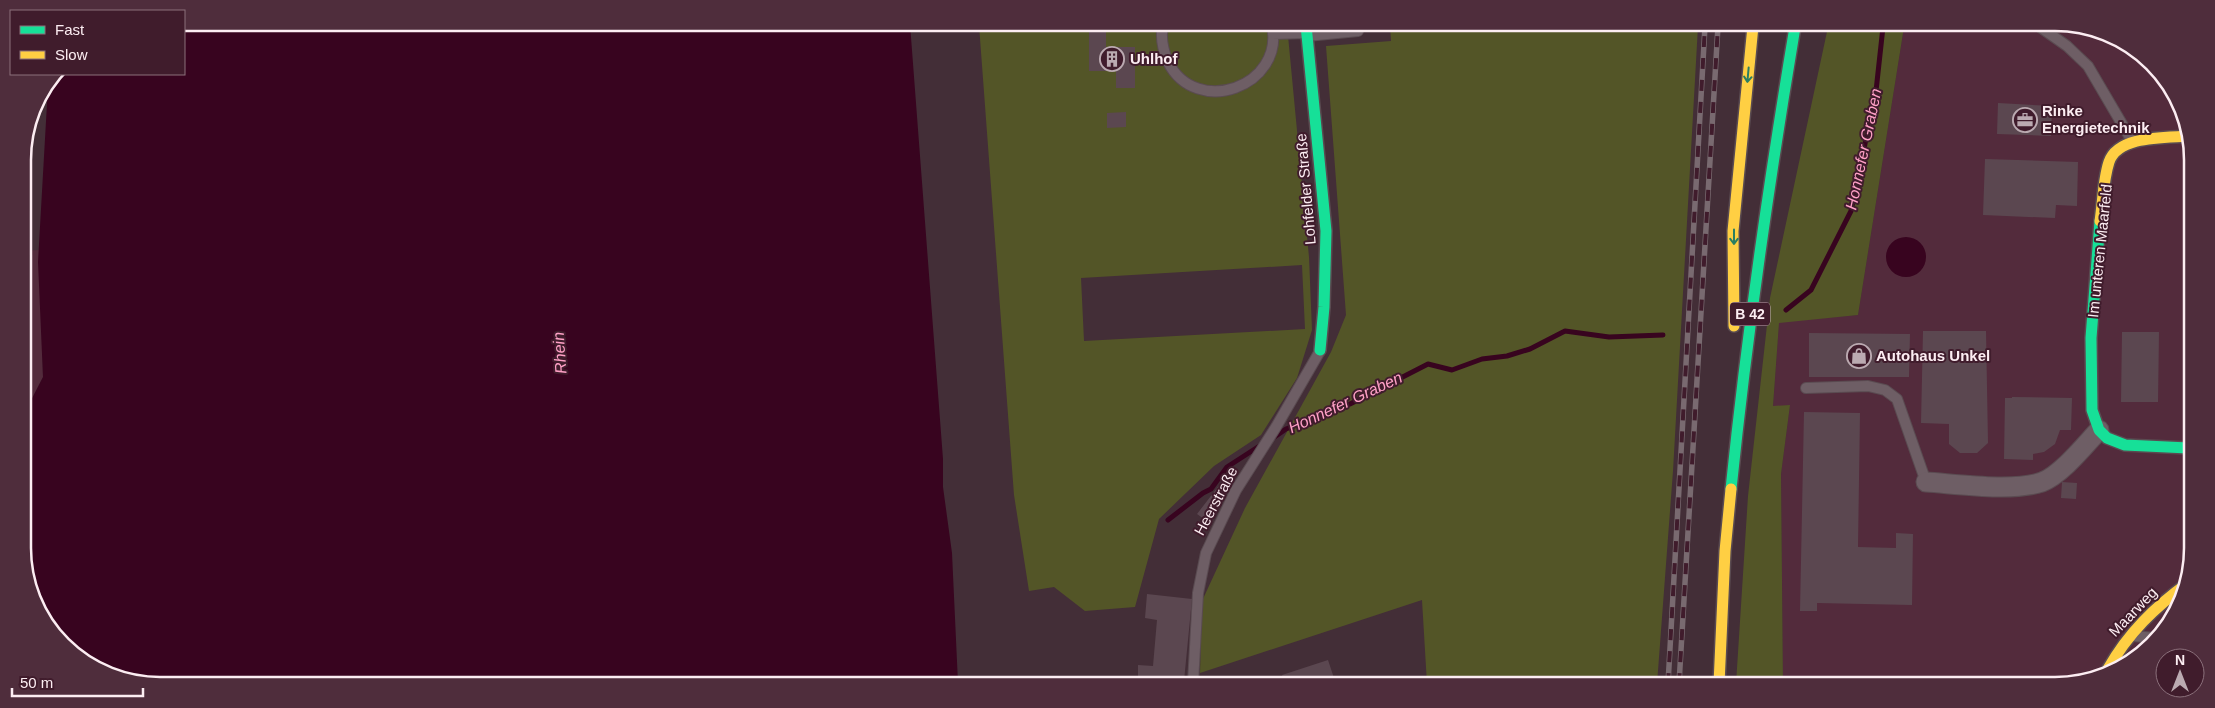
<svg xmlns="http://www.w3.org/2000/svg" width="2215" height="708" font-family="Arial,sans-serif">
<rect width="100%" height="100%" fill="#432e37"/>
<path fill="#532b3c" d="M1904,27H2091L2158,69L2190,134L2188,584L2169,624L2139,657L2063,685H1783L1781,474L1790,405L1773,407L1779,322L1858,315Z
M39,250L43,377L24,414L23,251Z"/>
<path fill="#535527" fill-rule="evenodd" d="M979,25H1287L1309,257L1312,330L1297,378L1261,435L1214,466L1159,519L1135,607L1085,611L1054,587L1029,591L1014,495ZM1302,265L1305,329L1084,341L1081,278Z
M1390,26H1698L1673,471L1657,684H1427L1422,600L1200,673L1202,601L1245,508L1331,352L1346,315L1326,46L1391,41Z
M1828,27H1904L1858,315L1779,323L1773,406L1790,405L1781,474L1783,685L1736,684L1748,496L1770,298Z"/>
<path fill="#38041f" d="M184,23L910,24L943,459V487L952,553L958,683L124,681L57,639L25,574L24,414L43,377L38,262L48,86L56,74H184Z
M1886 257a20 20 0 1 1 40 0a20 20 0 1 1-40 0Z"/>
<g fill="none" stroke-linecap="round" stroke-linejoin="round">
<path stroke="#38041f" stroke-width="5" d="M1786,310L1811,290L1851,211L1876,91L1883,27
M1273,438L1286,429L1350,404L1428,364L1452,370L1482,359L1507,356L1530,349L1565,331L1609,337L1663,335
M1168,520L1203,493L1211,489L1227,467L1261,445"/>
</g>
<path fill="#5b4750" d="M1089,25H1106V47H1135V88H1116V71H1089Z
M1998,103L2052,106L2051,136L1997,134Z
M1126,112V127L1107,128V113Z
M1985,159L2078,162L2077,206L2056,205L2055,218L1983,215Z
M1923,331H1986L1988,443L1977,453H1960L1949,444V424L1921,423Z
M2122,332H2159L2158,402H2121Z
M1809,333L1910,334L1909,377H1809Z
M2012,397L2072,398L2071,430H2060L2055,444L2044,452L2033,454V460L2004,459L2005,398H2012Z
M1804,412L1860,413L1858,547L1896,548V533L1913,534L1912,605L1817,603V611H1800Z
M1224,479L1231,483L1204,519L1197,514Z
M2062,482L2077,483L2076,499L2061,498Z
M1147,594L1192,599L1184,681L1138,677V665L1153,666L1157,620L1145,618Z
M1328,660L1336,684L1285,683L1282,675Z"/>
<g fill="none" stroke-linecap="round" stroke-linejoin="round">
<defs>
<path id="lane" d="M1163,25C1160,38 1163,50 1168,62C1196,118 1285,87 1272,25
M2040,27L2067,46L2088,66L2132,141
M1273,34L1306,33
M1307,36L1358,31V25
M1806,388L1868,386L1885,390L1897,399L1926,482
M2133,636L2156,638
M1193,683L1198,593L1206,553L1236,490L1276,427L1320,351"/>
<path id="street" d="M1926,482C1957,484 2013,492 2042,482C2061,475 2085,445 2099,430"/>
<path id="fast" d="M1306,25L1326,231L1324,307L1320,350
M2100,221L2091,338L2092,410L2099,430L2107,438L2125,445L2188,448
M1731,489C1747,334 1769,181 1795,27"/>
<path id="slow" d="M2100,221C2103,202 2103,180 2109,162C2118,135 2166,138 2190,136
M1734,326L1733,231L1753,26
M2108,669C2128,633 2155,607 2188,583
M1719,684L1725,551L1731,489"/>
</defs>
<use href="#lane" stroke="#5a4b51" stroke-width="12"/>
<use href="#street" stroke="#5a4b51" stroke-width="21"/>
<use href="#fast" stroke="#5a4b51" stroke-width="14"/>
<use href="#slow" stroke="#5a4b51" stroke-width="14"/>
<use href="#lane" stroke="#6e5e65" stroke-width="10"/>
<use href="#street" stroke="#6e5e65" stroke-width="19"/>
<use href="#fast" stroke="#16e098" stroke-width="11"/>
<use href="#slow" stroke="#ffcf43" stroke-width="11"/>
<defs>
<path id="rail" d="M1668,684L1705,26
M1679,684L1718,26"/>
</defs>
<use href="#rail" stroke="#796a70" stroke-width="5.5"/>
<use href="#rail" stroke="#401c2c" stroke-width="4" stroke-dasharray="11" stroke-linecap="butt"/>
</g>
<defs><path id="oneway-shaft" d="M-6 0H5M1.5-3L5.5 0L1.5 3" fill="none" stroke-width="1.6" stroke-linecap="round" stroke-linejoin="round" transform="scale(1.25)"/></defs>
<g stroke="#2b7e62">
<use href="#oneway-shaft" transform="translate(1748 75) rotate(95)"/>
<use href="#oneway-shaft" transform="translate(1734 237) rotate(90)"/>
</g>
<defs>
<symbol id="building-ring" viewBox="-11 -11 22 22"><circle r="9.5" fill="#401c2c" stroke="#bbaab1" stroke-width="1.5"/><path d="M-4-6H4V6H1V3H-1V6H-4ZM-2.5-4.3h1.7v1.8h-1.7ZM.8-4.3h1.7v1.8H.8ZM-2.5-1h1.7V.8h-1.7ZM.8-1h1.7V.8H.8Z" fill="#bbaab1"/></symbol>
<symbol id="office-ring" viewBox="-11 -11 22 22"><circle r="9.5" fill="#401c2c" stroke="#bbaab1" stroke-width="1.5"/><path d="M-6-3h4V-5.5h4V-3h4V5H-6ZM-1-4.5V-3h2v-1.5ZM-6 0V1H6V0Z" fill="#bbaab1"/></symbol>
<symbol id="shop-ring" viewBox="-11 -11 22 22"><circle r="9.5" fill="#401c2c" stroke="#bbaab1" stroke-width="1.5"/><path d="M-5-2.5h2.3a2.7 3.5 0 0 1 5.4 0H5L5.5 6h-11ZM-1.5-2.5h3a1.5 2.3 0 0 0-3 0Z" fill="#bbaab1"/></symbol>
</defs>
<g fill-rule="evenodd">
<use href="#building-ring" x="1098" y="45" width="28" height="28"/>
<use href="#office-ring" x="2011" y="106" width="28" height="28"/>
<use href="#shop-ring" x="1845" y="342" width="28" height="28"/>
</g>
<g text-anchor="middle" stroke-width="4" stroke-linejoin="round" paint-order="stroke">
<rect fill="#401c2c" stroke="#c4aeb7" stroke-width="1" x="1730" y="302.5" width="40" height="23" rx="4"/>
<g font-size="14" font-weight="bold" fill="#fcedf2">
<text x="1750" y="319">B 42</text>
</g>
<g font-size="15" font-weight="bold" fill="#fcedf2" stroke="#401c2c" text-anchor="start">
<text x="1130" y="64">Uhlhof</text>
<text x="2042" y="116">Rinke<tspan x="2042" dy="17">Energietechnik</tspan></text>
<text x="1876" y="361">Autohaus Unkel</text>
</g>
<g font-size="15" fill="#fcedf2" stroke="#401c2c">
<text transform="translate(1306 189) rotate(-95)" y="5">Lohfelder Straße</text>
<text transform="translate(2100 251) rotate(-84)" y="5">Im unteren Maarfeld</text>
<text transform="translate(1216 501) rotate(-62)" y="5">Heerstraße</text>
<text transform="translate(2133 612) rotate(-46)" y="5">Maarweg</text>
</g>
<g font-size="16" font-style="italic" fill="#ffa0c6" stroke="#401c2c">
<text transform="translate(1863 149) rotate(-78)" y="6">Honnefer Graben</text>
<text transform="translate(559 353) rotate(-94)" y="6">Rhein</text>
<text transform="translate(1345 402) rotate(-25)" y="6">Honnefer Graben</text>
</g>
</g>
<path d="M0 0H2215V708H0ZM160 31H2055A129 129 0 0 1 2184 160V548A129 129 0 0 1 2055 677H160A129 129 0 0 1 31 548V160A129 129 0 0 1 160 31Z" fill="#4f2d3c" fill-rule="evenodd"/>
<path fill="none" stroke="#fcedf2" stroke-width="2.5" d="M160 31H2055A129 129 0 0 1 2184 160V548A129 129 0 0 1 2055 677H160A129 129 0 0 1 31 548V160A129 129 0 0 1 160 31Z"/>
<rect x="10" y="10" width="175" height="65" fill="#401c2c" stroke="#8b707b"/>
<rect x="20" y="26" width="25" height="8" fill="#16e098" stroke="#8b707b"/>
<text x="55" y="35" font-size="15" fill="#fcedf2">Fast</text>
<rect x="20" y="51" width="25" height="8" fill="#ffcf43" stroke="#8b707b"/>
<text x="55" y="60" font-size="15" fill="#fcedf2">Slow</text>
<g transform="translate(2180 673)"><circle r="24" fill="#401c2c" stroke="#8b707b"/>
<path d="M0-4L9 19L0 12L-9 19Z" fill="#bbaab1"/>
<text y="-8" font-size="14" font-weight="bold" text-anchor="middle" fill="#fcedf2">N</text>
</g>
<path d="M12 688v8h131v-8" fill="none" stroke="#fcedf2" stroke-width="2.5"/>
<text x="20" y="688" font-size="15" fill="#fcedf2" stroke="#401c2c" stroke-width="4" paint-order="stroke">50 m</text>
</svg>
